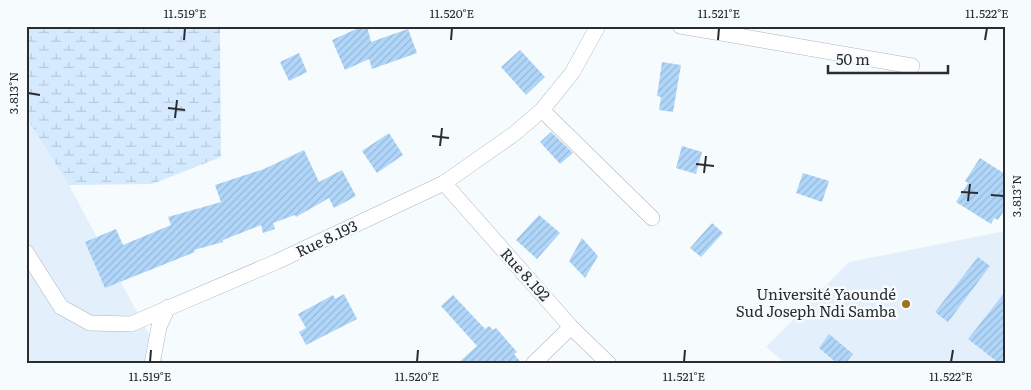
<svg xmlns="http://www.w3.org/2000/svg" width="1031" height="390" font-family="Literata,serif">
<defs>
<pattern id="wetland-marsh" width="20" height="14" patternUnits="userSpaceOnUse" patternTransform="scale(1.25)"><rect width="20" height="14" fill="#d5eafe"/><path d="M1 5h8M5 5V1M11 12h8M15 12V8" fill="none" stroke="#b7c9da"/></pattern>
<pattern id="building-hatch" width="6" height="6" patternUnits="userSpaceOnUse" patternTransform="scale(1.25)"><rect width="6" height="6" fill="#b0d6f9"/><path d="M-1 1l2-2M0 6l6-6M5 7l2-2" fill="none" stroke="#98b8d6"/></pattern>
</defs>
<rect width="100%" height="100%" fill="#f6fbfe"/>
<path fill="#e3f0fc" d="M26,117L69,185L165,364H26Z
M1005,231V364H786L766,347L849,262Z"/>
<path fill="url(#wetland-marsh)" d="M26,26H220L221,157L152,184L69,185L26,117Z"/>
<path fill="url(#building-hatch)" d="M363,26H367L371,42L408,29L417,53L372,69L369,59L345,70L332,40Z
M520,50L545,77L526,95L501,67Z
M299,53L307,72L289,81L280,62Z
M662,62L681,65L673,112L659,110L661,97L657,96Z
M551,132L573,153L560,164L540,142Z
M389,133L403,155L377,173L362,151Z
M682,146L702,152L696,174L676,168Z
M304,150L319,182L342,170L356,196L334,208L329,198L296,217L295,215L273,223L275,229L263,233L261,225L223,240V242L194,250L195,252L105,288L85,242L116,229L123,245L171,225L168,217L221,202L215,185L264,169Z
M980,158L1005,174V209L998,220L994,218L991,224L956,202L968,183L965,181Z
M803,173L829,181L822,202L796,193Z
M539,215L560,233L537,259L516,240Z
M712,223L723,233L701,257L690,248Z
M582,238L598,256L585,278L569,261Z
M978,257L990,266L948,322L935,312Z
M1005,292V364H1000L968,339Z
M344,294L357,319L306,345L299,332L306,328L298,314L333,295L335,299Z
M453,295L485,329L489,326L493,330L496,328L517,352L514,354L522,364H457L477,346L441,306Z
M829,334L853,354L845,364H838L819,348Z"/>
<g fill="none" stroke-linecap="round" stroke-linejoin="round">
<defs>
<path id="minor" d="M680,26L912,66
M542,110L652,218
M444,183L571,327L609,364
M26,252L61,307L90,323L131,324L276,262L444,183L514,134L542,110L572,73L598,26
M152,364L159,327L168,307
M533,364L571,327"/>
</defs>
<use href="#minor" stroke="#afb6bc" stroke-width="16"/>
<use href="#minor" stroke="#fff" stroke-width="15"/>
</g>
<path fill="none" stroke="#2a2c2f" stroke-width="2" d="M184,40L185,28M451,40L452,28M718,40L719,28M985,40L987,28M28,93L40,95M168,108L185,110M175,118L177,100M432,136L449,138M440,146L442,128M696,164L714,166M704,173L706,156M961,192L978,193M991,195L1004,196M968,201L970,184M150,362L151,350M417,362L418,350M684,362L685,350M951,362L953,350"/>
<circle fill="#9c7220" stroke="#f6fbfe" stroke-width="2" cx="906" cy="304" r="5"/>
<g text-anchor="middle" stroke-width="5" stroke-linejoin="round" paint-order="stroke">
<g font-size="15" fill="#2a2c2f" stroke="#f6fbfe">
<text transform="translate(327 239) rotate(-25)" y="5">Rue 8.193</text>
<text transform="translate(525 275) rotate(48)" y="5">Rue 8.192</text>
</g>
<g font-size="15" fill="#2a2c2f" stroke="#f6fbfe" text-anchor="end">
<text x="896" y="300">Université Yaoundé<tspan x="896" dy="17">Sud Joseph Ndi Samba</tspan></text>
</g>
</g>
<rect width="1031" height="390" fill="none" stroke="#f6fbfe" stroke-width="55"/>
<path d="M828 65v8h120v-8" fill="none" stroke="#2a2c2f" stroke-width="2.5"/>
<text x="836" y="65" font-size="15" fill="#2a2c2f" stroke="#f6fbfe" stroke-width="4" paint-order="stroke">50 m</text>
<rect x="28" y="28" width="976" height="334" fill="none" stroke="#2a2c2f" stroke-width="2"/>
<g font-size="12" text-anchor="middle" fill="#2a2c2f">
<text x="185" y="18">11.519°E</text>
<text x="452" y="18">11.520°E</text>
<text x="719" y="18">11.521°E</text>
<text x="987" y="18">11.522°E</text>
<text transform="translate(14 93) rotate(-90)" y="4">3.813°N</text>
<text transform="translate(1017 196) rotate(-90)" y="4">3.813°N</text>
<text x="150" y="381">11.519°E</text>
<text x="417" y="381">11.520°E</text>
<text x="684" y="381">11.521°E</text>
<text x="951" y="381">11.522°E</text>
</g>
</svg>
